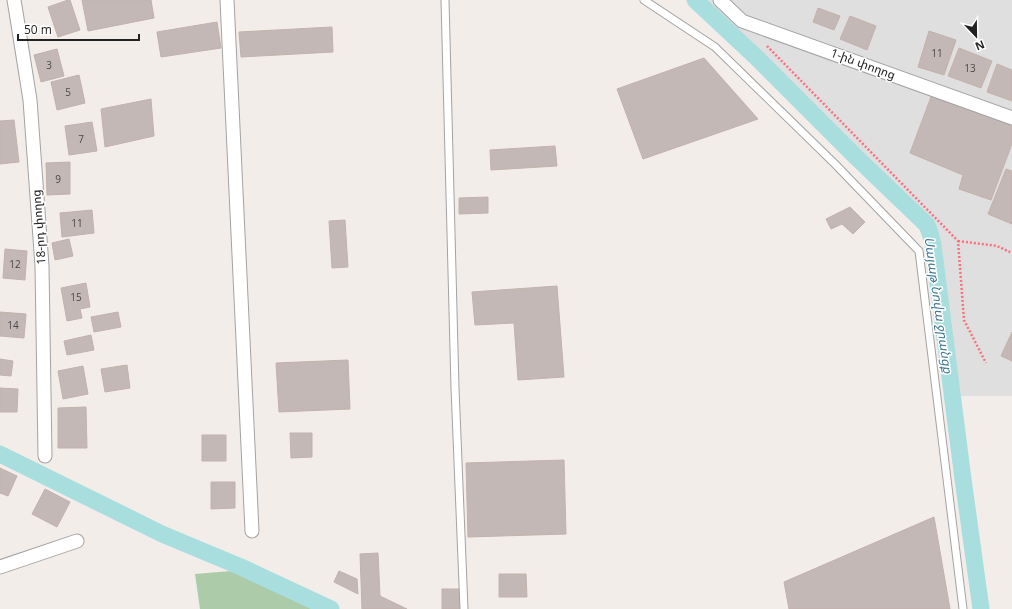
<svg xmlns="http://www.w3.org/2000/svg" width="1012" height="609" font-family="'Open Sans','Noto Sans Armenian',sans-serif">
<rect width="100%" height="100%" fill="#f2ede9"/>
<path fill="#e0dfdf" d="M687,0H1012V396H956L941,243L835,144Z"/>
<path fill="#abcba9" d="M231,571L312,609H200L195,574Z"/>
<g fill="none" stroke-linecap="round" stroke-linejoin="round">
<path stroke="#a9dedf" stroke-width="17" d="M695,0L756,57L856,157L927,225L931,236L933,245L963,479L981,609
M0,454L162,534L241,567L331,609"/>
</g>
<path fill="#c3b8b5" stroke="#c4b1ab" d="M68,0H70L80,30L58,37L48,7Z
M82,0H151L154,18L88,31Z
M818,8L840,16L834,30L813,22Z
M850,16L876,26L867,50L840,39Z
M217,22L221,48L161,57L157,32Z
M332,27L333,52L241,57L239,32Z
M929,31L956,40L944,75L918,67Z
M959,48L992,61L981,88L948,76Z
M57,49L64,76L41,82L34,55Z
M704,58L758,119L643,159L617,89Z
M997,64L1012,70V101L987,92Z
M79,75L85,103L57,110L51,82Z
M932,94L1012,124V144L991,200L959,189L963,175L910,153Z
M151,99L154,136L105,147L101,109Z
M14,120L19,162L0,164V121Z
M92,122L97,151L69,155L65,126Z
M555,146L557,166L491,170L490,150Z
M70,162V194L47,195L46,163Z
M1006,169L1012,171V224L988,214Z
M488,197V213L459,214V198Z
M850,207L865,222L853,234L842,224L831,229L826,219Z
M92,210L94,233L62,237L60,213Z
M345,220L348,267L332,268L329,221Z
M69,239L73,256L55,260L52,243Z
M5,249L27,251L25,280L3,278Z
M86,283L90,307L80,309L82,318L67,321L61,288Z
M557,286L564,377L518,380L514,323L475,325L472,292Z
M0,312L26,314L24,338L0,336Z
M118,312L121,327L94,332L91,317Z
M1012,332V361L1001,356Z
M91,335L94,350L67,355L64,341Z
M0,359L13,361L11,376L0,375Z
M348,360L350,409L279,412L276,363Z
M127,365L130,388L105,392L101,369Z
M83,366L88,394L63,399L58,371Z
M0,388L18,389L17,412H0Z
M86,407L87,448H58V408Z
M290,433H312V457L291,458Z
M202,435H226V461H202Z
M564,460L566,534L468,537L466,463Z
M0,468L17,476L8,496L0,493Z
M211,482H235V508L211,509Z
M45,489L70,502L57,527L32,514Z
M934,517L950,609H789L784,582Z
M378,553L380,596L407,609H362L360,554Z
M339,571L357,579L358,594L334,582Z
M499,574H526L527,597H499Z
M442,589H460V609H442Z"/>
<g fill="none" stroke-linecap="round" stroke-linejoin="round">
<defs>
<path id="lane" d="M445,0L455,388L464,609
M644,0L715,47L835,164L919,251L963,609"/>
<path id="street" d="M14,0L16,12L30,100L42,266L45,456
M227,0L252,531
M720,0L742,21L1012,118
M0,567L77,541"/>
</defs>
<use href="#lane" stroke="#a3a3a3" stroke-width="9"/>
<use href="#street" stroke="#a3a3a3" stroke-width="15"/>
<path stroke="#fb707d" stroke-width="2.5" stroke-dasharray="2 2" stroke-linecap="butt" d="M767,46L958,241L964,320L986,363
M958,241L997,246L1012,253"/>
<use href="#lane" stroke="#fff" stroke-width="7"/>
<use href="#street" stroke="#fff" stroke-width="13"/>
</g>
<g text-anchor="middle" stroke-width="3" stroke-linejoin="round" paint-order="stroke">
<g font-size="10" fill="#4a4847">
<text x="937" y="57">11</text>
<text x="49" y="69">3</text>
<text x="970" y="72">13</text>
<text x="68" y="96">5</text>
<text x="81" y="143">7</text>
<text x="58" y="183">9</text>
<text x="77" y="227">11</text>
<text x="15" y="268">12</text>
<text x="76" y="301">15</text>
<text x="13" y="329">14</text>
</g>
<g font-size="12" fill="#222" stroke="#fff">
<text transform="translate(863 64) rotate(20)" y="4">1-ին փողոց</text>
<text transform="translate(39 227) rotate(-94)" y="4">18-րդ փողոց</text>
</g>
<g font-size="13" font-style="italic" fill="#407a93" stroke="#fff">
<text transform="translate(939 305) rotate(82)" y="5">Սայաթ Նովա ջրանցք</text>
</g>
</g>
<g transform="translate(976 36) rotate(158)" stroke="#ffffff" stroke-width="3" paint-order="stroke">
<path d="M0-3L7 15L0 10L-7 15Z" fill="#222222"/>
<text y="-6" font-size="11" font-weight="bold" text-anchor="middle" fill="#222222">N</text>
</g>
<path d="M18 34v6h121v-6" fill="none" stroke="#222222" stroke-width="2"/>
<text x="24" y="34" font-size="12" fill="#222222" stroke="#ffffff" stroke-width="3" paint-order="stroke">50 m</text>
</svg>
